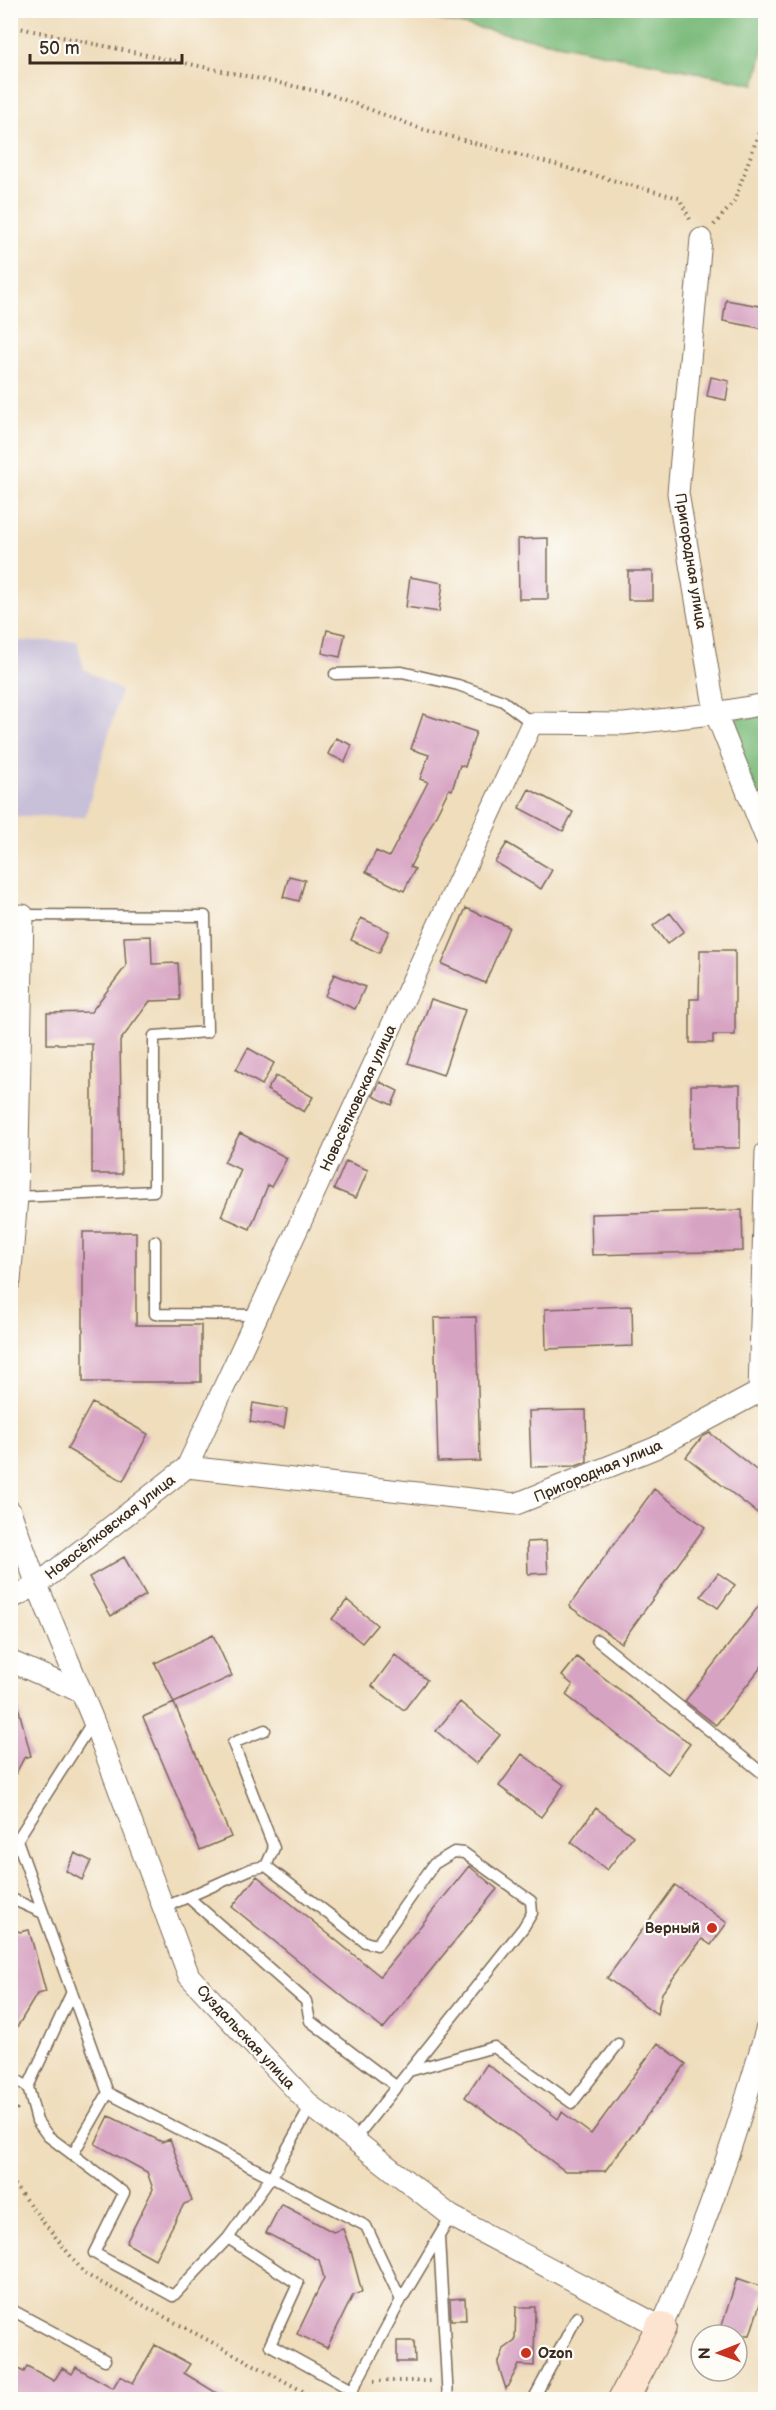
<svg xmlns="http://www.w3.org/2000/svg" width="776" height="2410" font-family="'Balsamiq Sans',sans-serif">
<rect width="100%" height="100%" fill="#fdfcf7"/>
<filter id="ink" filterUnits="userSpaceOnUse"><feTurbulence type="fractalNoise" baseFrequency=".0167" numOctaves="2"/><feDisplacementMap in="SourceGraphic" scale="12" xChannelSelector="R" yChannelSelector="G"/><feConvolveMatrix kernelMatrix="1 2 1 2 8 2 1 2 1" color-interpolation-filters="sRGB"/></filter>
<filter id="wash" filterUnits="userSpaceOnUse"><feTurbulence type="fractalNoise" baseFrequency=".008" numOctaves="4" result="noise"/><feDisplacementMap in="SourceGraphic" scale="24" xChannelSelector="R" yChannelSelector="G"/><feGaussianBlur stdDeviation="1.35" result="paint"/><feColorMatrix in="noise" values="0 0 0 0 0 0 0 0 0 0 0 0 0 0 0 0 0 1.4 0 .05"/><feComposite in="paint" operator="in"/></filter>
<g filter="url(#wash)">
<rect width="100%" height="100%" fill="#efddbc"/>
<path fill="#c8bfd8" d="M11,641H77L84,669L121,691L85,817L11,816Z"/>
<path fill="#7ebc7d" stroke="#5c734e" stroke-width="1.5" d="M395,11H765V42L755,84Z
M765,713V741L759,761L765,772V825L735,748L732,719Z"/>
<g id="blocks">
<path fill="#d7a3c2" d="M726,300L765,307V329L723,321Z
M711,377L729,381L726,400L707,396Z
M548,538V599H519L518,539Z
M628,571H653V600H628Z
M410,577L443,583L439,612L406,607Z
M327,630L345,634L340,657L322,653Z
M423,714L476,732L465,767L460,765L452,790L449,789L410,867L415,869L404,891L366,872L376,851L389,857L428,782L420,779L429,755L411,749Z
M336,738L352,745L345,762L328,754Z
M529,789L573,812L563,831L519,808Z
M507,843L552,870L541,889L495,862Z
M289,876L305,880L299,901L283,897Z
M466,908L509,927L485,983L442,964Z
M670,913L684,931L667,944L653,926Z
M361,918L389,931L379,953L351,940Z
M151,936L152,964L178,963L180,1000L150,1001L120,1041L122,1174H92V1044H47V1013L91,1012L126,966L124,937Z
M700,950H735V1035H713V1043H690V999H699Z
M334,974L365,987L355,1009L325,996Z
M431,999L465,1010L443,1075L408,1063Z
M248,1048L274,1063L262,1085L236,1070Z
M276,1076L313,1097L304,1112L267,1090Z
M380,1082L398,1091L392,1105L373,1096Z
M691,1085H740V1148H692Z
M240,1133L287,1158L271,1187L268,1185L250,1229L221,1216L241,1170L224,1162Z
M346,1161L368,1170L356,1198L334,1189Z
M742,1210L743,1251L592,1255L591,1214Z
M83,1232H136V1325H201V1382H83Z
M632,1306L633,1346L546,1349L545,1309Z
M476,1317L480,1461L438,1462L434,1318Z
M92,1403L148,1434L123,1481L67,1449Z
M253,1403L287,1409L284,1428L250,1422Z
M586,1410L587,1462L576,1466L531,1467L529,1411Z
M710,1433L765,1477V1519L686,1457L702,1437Z
M654,1489L705,1527L621,1643L569,1606Z
M546,1541L548,1573L528,1574L527,1542Z
M124,1557L146,1595L111,1616L89,1577Z
M718,1573L735,1585L718,1608L701,1596Z
M765,1598V1662L716,1725L685,1701Z
M347,1600L377,1625L362,1643L332,1619Z
M213,1635L232,1676L174,1703L155,1663Z
M395,1655L427,1680L404,1710L372,1686Z
M577,1657L690,1744L668,1774L566,1695L573,1685L562,1676Z
M10,1699H16L31,1756L24,1758L10,1785Z
M460,1702L500,1735L476,1764L436,1731Z
M174,1703L231,1837L200,1850L143,1717Z
M522,1754L564,1785L541,1817L499,1786Z
M596,1808L633,1836L607,1870L571,1842Z
M75,1853L91,1861L82,1880L66,1871Z
M469,1866L497,1889L383,2029L232,1907L257,1876L380,1976Z
M675,1885L727,1923L711,1945L702,1939L662,1993L657,2014L607,1978Z
M10,1927L20,1932L29,1930L46,1992L37,1994L10,2039Z
M658,2043L686,2064L605,2171H565L465,2097L487,2064L558,2119L562,2112L591,2134Z
M109,2116L162,2142L170,2139L192,2201L184,2204L155,2259L126,2243L153,2189L147,2172L95,2144Z
M281,2204L333,2232L343,2229L351,2251L362,2292L353,2295L327,2348L297,2334L324,2278L319,2260L266,2233Z
M737,2278L765,2288L750,2335H719Z
M465,2298L466,2320H451L450,2299Z
M516,2307H535L534,2366L519,2365L506,2389L498,2364L504,2349L515,2341Z
M397,2341H414L415,2362H397Z
M155,2345L190,2364L184,2373L228,2400H10V2365L24,2372L27,2366L54,2381L62,2368L72,2374L76,2367L113,2388L120,2376L133,2383Z"/>
</g>
</g>
<g filter="url(#ink)">
<use href="#blocks" fill-opacity="0" stroke="#7a6955" stroke-width="1.5"/>
<g fill="none" stroke-linecap="round" stroke-linejoin="round">
<defs>
<path id="lane" d="M335,674L402,672L458,685L503,701L532,723
M17,1197L154,1191V1036L207,1032L205,916L23,915
M155,1241V1314L257,1315
M597,1640L766,1776
M265,1730L233,1743L274,1848L266,1866
M10,1837L17,1840L108,2093L366,2226L401,2300
M17,1840L93,1721
M188,1897L306,2001L310,2021L397,2087
M10,1898L43,1913
M163,1908L251,1869L266,1866L365,1942L377,1945L434,1864L454,1852L464,1853L531,1901L532,1913L523,1928L354,2140
M409,2071L494,2047L572,2103L618,2044
M10,2076L28,2087L71,1994
M28,2087L37,2121L48,2136L124,2193L94,2253L173,2296L228,2238L272,2176L311,2106
M73,2154L108,2093
M228,2238L298,2284L270,2345L352,2390
M439,2238L448,2400
M10,2309L105,2360
M347,2400L401,2300L451,2216
M533,2400L577,2317"/>
<path id="street" d="M701,239L678,493L715,712L766,838
M10,916L23,915L17,1197L10,1281
M187,1467L516,1504L655,1448L759,1392L766,1152
M10,1511L37,1585L93,1720L189,1976L311,2106L451,2216L661,2327C704,2232 738,2131 766,2030
M10,1599L37,1585L187,1467L532,723L624,724L703,715L766,704
M10,1661L81,1692"/>
<path id="secondary" d="M623,2400L661,2327"/>
</defs>
<use href="#lane" stroke="#7a6955" stroke-width="13"/>
<use href="#street" stroke="#7a6955" stroke-width="23"/>
<use href="#secondary" stroke="#7a6955" stroke-width="32"/>
<path stroke="#7a6955" stroke-width="4" stroke-dasharray="1.5 4.5" stroke-linecap="butt" d="M10,26L326,93L422,129L679,198L692,223
M714,225L734,202L766,113
M10,2120L17,2108
M10,2180L85,2274L312,2396L311,2400
M374,2381H432
M312,2396L333,2397"/>
<use href="#lane" stroke="#fff" stroke-width="10"/>
<use href="#street" stroke="#fff" stroke-width="21"/>
<use href="#secondary" stroke="#fde4d0" stroke-width="30"/>
</g>
</g>
<g fill="#c8321e" stroke="#fdfcf7" stroke-width="2">
<circle cx="712" cy="1928" r="6"/>
<circle cx="526" cy="2353" r="6"/>
</g>
<g text-anchor="middle" stroke-width="4.5" stroke-linejoin="round" paint-order="stroke">
<g font-size="15" fill="#3b2a1e" stroke="#fdfcf7">
<text transform="translate(691 561) rotate(81)" y="5">Пригородная улица</text>
<text transform="translate(358 1098) rotate(-65)" y="5">Новосёлковская улица</text>
<text transform="translate(598 1471) rotate(-23)" y="5">Пригородная улица</text>
<text transform="translate(110 1527) rotate(-38)" y="5">Новосёлковская улица</text>
<text transform="translate(246 2037) rotate(47)" y="5">Суздальская улица</text>
</g>
<g font-size="15" font-weight="bold" fill="#3b2a1e" stroke="#fdfcf7" text-anchor="end">
<text x="700" y="1933">Верный</text>
<text x="538" y="2358" text-anchor="start">Ozon</text>
</g>
</g>
<rect width="776" height="2410" fill="none" stroke="#fdfcf7" stroke-width="36"/>
<g transform="translate(719 2353) rotate(269)"><circle r="28" fill="#fdfcf7" stroke="#afa8a0" stroke-width="1.5"/>
<path d="M0-4.5L10 22L0 15L-10 22Z" fill="#c8321e"/>
<text y="-9" font-size="16" font-weight="bold" text-anchor="middle" fill="#3b2a1e">N</text>
</g>
<path d="M30 54v9h152v-9" fill="none" stroke="#3b2a1e" stroke-width="3"/>
<text x="39" y="54" font-size="18" fill="#3b2a1e" stroke="#fdfcf7" stroke-width="4.5" paint-order="stroke">50 m</text>
</svg>
